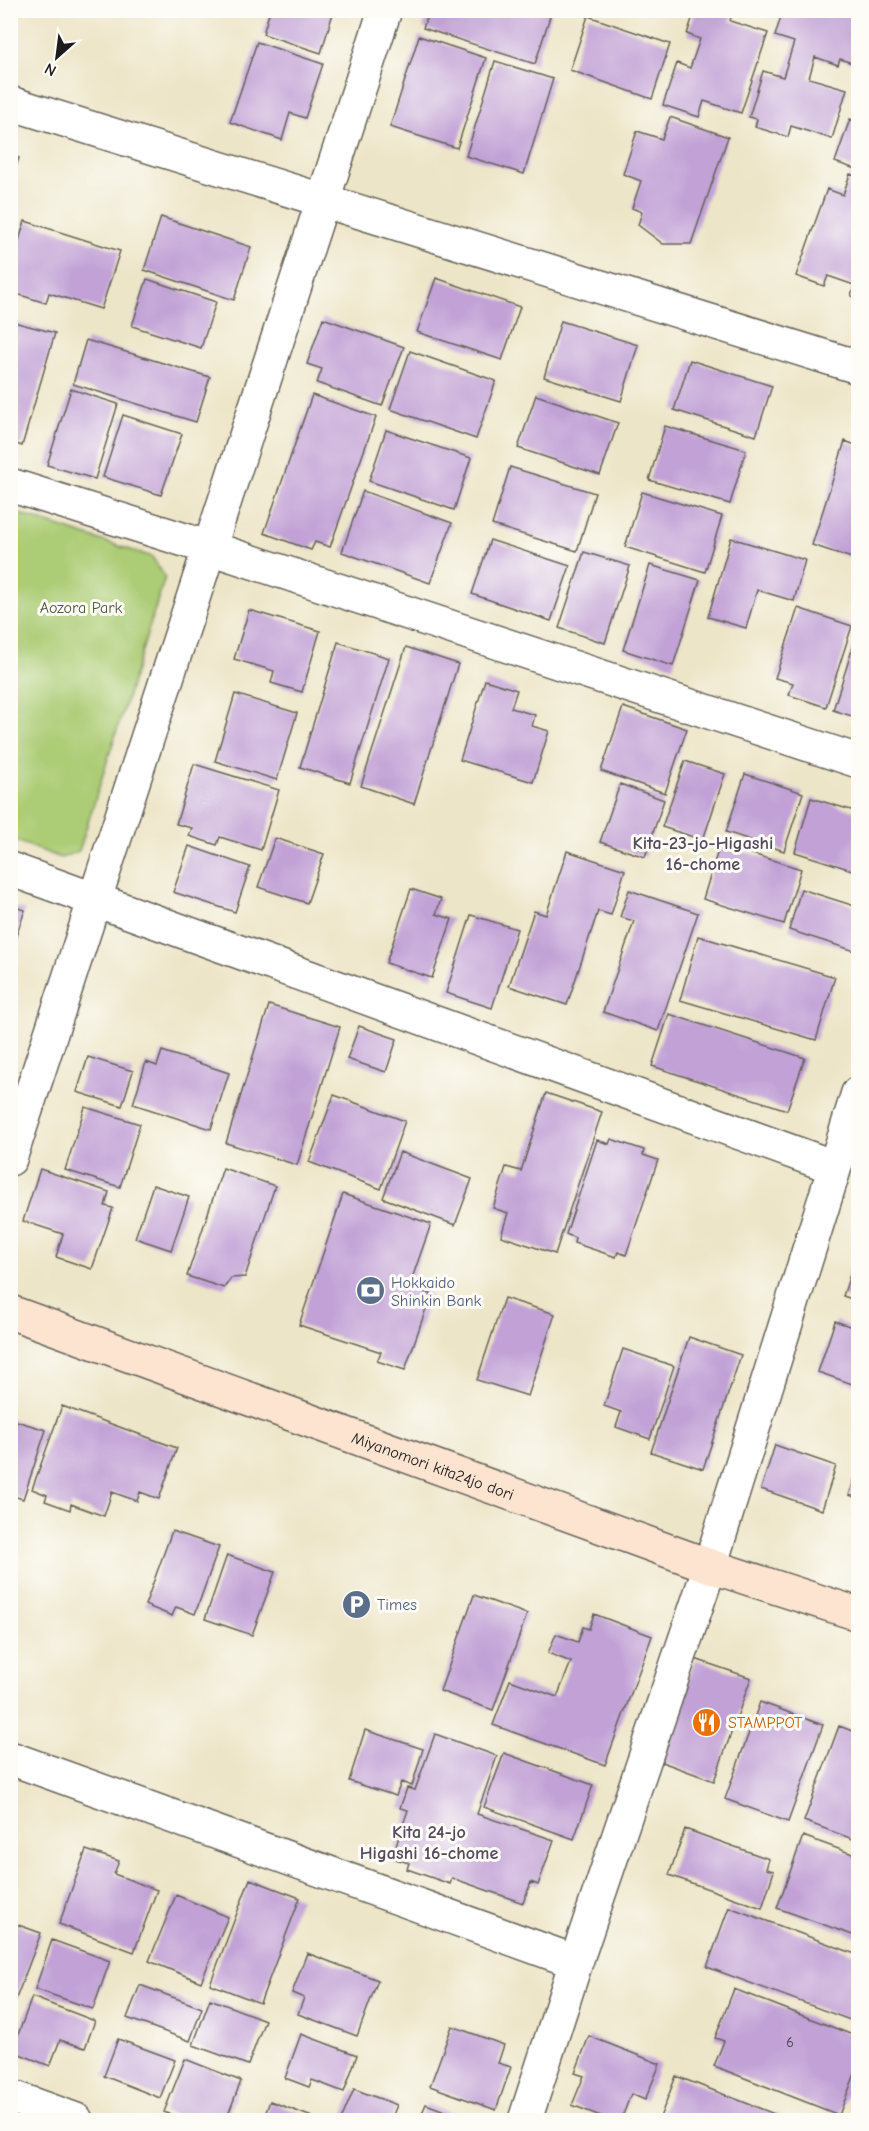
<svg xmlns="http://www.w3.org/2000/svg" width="869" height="2131" font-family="'Comic Neue',sans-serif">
<rect width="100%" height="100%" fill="#fdfcf7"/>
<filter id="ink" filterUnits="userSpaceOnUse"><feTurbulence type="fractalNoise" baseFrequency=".0167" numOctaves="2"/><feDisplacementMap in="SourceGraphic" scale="12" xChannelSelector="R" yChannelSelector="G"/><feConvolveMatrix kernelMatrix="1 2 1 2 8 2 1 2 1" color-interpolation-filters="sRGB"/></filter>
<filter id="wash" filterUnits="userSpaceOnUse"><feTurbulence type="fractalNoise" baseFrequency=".008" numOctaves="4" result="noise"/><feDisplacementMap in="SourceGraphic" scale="24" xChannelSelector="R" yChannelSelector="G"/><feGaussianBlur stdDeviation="1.35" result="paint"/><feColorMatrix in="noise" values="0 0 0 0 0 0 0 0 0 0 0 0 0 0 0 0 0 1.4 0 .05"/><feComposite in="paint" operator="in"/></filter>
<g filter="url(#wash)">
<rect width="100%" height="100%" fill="#ede5c7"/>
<path fill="#accc74" stroke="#647448" stroke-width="1.5" d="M11,511L152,557L165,577L79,851L61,858L11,839Z"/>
<g id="blocks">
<path fill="#c1a1d6" d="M270,10H334L321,53L263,34Z
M429,10H552L535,64L423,28Z
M695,10H733L730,21L768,33L741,113L704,101L699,117L663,105L677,63L690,68L700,39L687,34Z
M783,10H849L858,14V52L855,64L840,59L838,65L815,57L809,78L847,89L832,139L791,126L788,137L755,127L757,119L749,117L763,71L783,77L794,42L775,36Z
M588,16L670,44L652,99L570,70Z
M419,36L486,58L457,148L390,127Z
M257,42L323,64L305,118L290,113L282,140L230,122Z
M495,61L553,79L524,174L466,156Z
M670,117L728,137L691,244H663L638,225L642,212L632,208L641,181L623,174L637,131L662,139Z
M850,119L858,122V170L835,162Z
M10,155L19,158L11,182H10Z
M850,174L858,177V298L851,296L854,285L828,276L824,286L796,276L827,189L843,195Z
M161,217L251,247L234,300L144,270Z
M25,221L120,251L101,309L49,293L46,303L10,292V269Z
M436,278L520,307L502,360L417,332Z
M147,279L216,302L201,348L132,326Z
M323,318L404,347L382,406L317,383L322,369L307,364Z
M10,321L55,333L22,446L10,442Z
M561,321L638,345L621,401L544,377Z
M86,340L210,377L196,422L73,384Z
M410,351L496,381L476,439L390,409Z
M690,360L772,386L756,436L674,410Z
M71,389L118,404L95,479L47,465Z
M312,395L376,417L330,547L315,542L311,550L264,533Z
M536,395L618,423L600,475L518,448Z
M123,415L182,434L161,495L103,477Z
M665,426L746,450L730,504L649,480Z
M386,430L471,458L454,510L369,481Z
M845,441L858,446V560L812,545Z
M510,467L595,493L577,551L492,525Z
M363,491L452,523L430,583L342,552Z
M642,492L722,516L705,572L625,547Z
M731,538L805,560L794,601L757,590L746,628L708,617Z
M490,540L570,566L551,621L472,594Z
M584,552L630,566L605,643L559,628Z
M650,565L700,580L673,666L623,650Z
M798,608L852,626L826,707L789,695L793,683L775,678Z
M249,610L320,631L302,692L271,683L274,671L234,659Z
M858,631V718L833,710Z
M338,642L389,658L350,783L300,767Z
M406,647L458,664L414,804L361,786Z
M485,680L517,690L511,708L535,715L532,726L549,731L533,782L460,760Z
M235,694L297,713L277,780L215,761Z
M623,707L687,729L665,793L601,771Z
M685,761L725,774L703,840L662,827Z
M194,764L279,790L261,850L220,837L217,845L189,836L192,828L176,824Z
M745,774L803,793L784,851L726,832Z
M620,784L664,800L645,857L600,842Z
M811,798L858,812V872L795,852Z
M275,838L324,854L307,903L258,887Z
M720,844L801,869L784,924L703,899Z
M189,846L250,867L235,912L173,892Z
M567,851L625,870L611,915L598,911L567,1005L509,986L534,911L546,915Z
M411,889L441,899L436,914L452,919L432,978L386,963Z
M801,889L858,907V952L789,930Z
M629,890L698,913L658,1031L603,1012L634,921L620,917Z
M10,906L25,910L11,951H10Z
M471,915L517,929L492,1008L446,993Z
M698,936L835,977L816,1040L680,1000Z
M269,1005L340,1027L297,1165L226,1143Z
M669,1014L805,1058L787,1110L652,1066Z
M359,1026L397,1039L386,1072L347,1059Z
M162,1051L229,1073L211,1129L133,1104L146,1062L157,1066Z
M88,1057L133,1071L122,1106L77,1092Z
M546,1093L602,1112L555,1254L501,1236L508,1213L493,1208L506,1167L521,1171Z
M334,1095L405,1121L381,1189L309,1162Z
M85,1107L140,1124L120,1187L65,1170Z
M611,1139L644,1150L643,1155L658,1160L626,1255L618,1252L616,1257L574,1243L575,1238L566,1234L597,1140L609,1144Z
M400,1152L472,1179L455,1225L383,1198Z
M223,1168L275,1186L245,1277L231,1278L224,1288L187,1276Z
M40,1169L109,1192L105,1206L113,1208L92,1269L56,1257L63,1234L23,1221Z
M153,1185L189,1197L171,1250L135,1238Z
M343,1194L431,1224L409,1287L431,1294L405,1370L377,1361L381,1352L299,1325Z
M858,1250V1301L843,1296Z
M504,1298L555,1314L528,1396L477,1380Z
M835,1321L858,1329V1386L818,1372Z
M689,1337L741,1355L703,1469L651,1452Z
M623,1349L674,1366L650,1439L616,1427L621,1412L604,1406Z
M62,1406L177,1448L159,1499L140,1492L137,1501L112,1492L104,1516L71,1504L70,1510L45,1501L47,1495L32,1489Z
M10,1419L46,1430L23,1499L10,1495Z
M775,1445L836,1466L822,1510L761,1489Z
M858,1469V1498L849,1495Z
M172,1531L219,1547L195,1614L176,1607L172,1616L145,1605Z
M227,1555L275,1572L252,1635L205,1619Z
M474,1595L527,1614L493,1710L440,1691Z
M594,1614L652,1636L605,1765L493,1725L510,1680L557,1697L571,1662L548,1653L556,1634L578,1642L583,1627L589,1629Z
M695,1659L751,1678L714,1781L659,1761Z
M760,1702L823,1725L788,1822L725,1799Z
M839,1726L858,1733V1841L804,1821Z
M365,1730L423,1749L412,1786L401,1782L396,1796L349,1781Z
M435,1734L497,1756L477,1814L554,1840L538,1885L531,1882L523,1903L452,1878L450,1884L407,1869L409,1863L392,1858L408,1810L400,1808L407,1788L415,1790Z
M504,1753L593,1785L574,1839L484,1807Z
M685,1829L769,1859L766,1869L774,1871L762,1908L669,1875Z
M803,1836L858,1856V1937L777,1908Z
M86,1850L119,1861L114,1874L157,1890L134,1952L59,1924Z
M250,1879L300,1898L260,2003L210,1984Z
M176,1895L228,1917L201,1982L149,1961Z
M729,1907L858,1955V2023L707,1967Z
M10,1922L41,1933L11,2012H10Z
M52,1940L110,1961L93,2009L35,1989Z
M307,1953L378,1980L357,2036L298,2014L304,1998L292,1993Z
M140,1985L202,2008L190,2041L127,2018Z
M734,1989L858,2037V2066L839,2115L714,2066L724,2041L715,2038Z
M32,1997L95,2021L85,2048L60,2040L50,2066L12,2051Z
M210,1999L265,2020L248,2065L193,2045Z
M452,2026L504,2045L498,2063L511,2067L496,2110L430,2086Z
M301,2034L357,2055L344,2092L312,2080L309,2087L285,2078Z
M589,2036L660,2064L645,2100L631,2094L621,2120H611L572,2105L584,2076L575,2073Z
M118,2039L175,2060L160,2098L104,2076Z
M185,2059L241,2081L226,2120H186L164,2112Z
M676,2076L790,2120H659Z
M354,2089L397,2105L391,2120H341Z
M270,2101L320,2120H263Z
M426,2104L469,2120H419Z"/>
</g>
</g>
<g filter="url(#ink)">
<use href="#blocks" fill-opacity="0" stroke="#656258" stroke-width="1.5"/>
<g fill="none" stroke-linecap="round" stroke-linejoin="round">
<defs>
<path id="street" d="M10,103L858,367
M10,485L210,548L858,761
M10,869L834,1167
M10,1159L385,10
M10,1758L576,1962
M10,2096L76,2120
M525,2120L576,1962L710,1566L858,1093"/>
<g id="secondary">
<path id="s1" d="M10,1312L710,1566L858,1614"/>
</g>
</defs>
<use href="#street" stroke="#656258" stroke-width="36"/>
<use href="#secondary" stroke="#656258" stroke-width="36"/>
<use href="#street" stroke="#fff" stroke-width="33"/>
<use href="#secondary" stroke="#fde4d1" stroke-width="33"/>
</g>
</g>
<defs>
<symbol id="bank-disc" viewBox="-11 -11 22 22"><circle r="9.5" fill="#5c6f8a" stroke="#fdfcf7"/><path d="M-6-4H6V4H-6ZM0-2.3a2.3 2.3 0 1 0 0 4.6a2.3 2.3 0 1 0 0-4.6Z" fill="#fff"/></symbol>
<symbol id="parking-disc" viewBox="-11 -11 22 22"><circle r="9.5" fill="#5c6f8a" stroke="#fdfcf7"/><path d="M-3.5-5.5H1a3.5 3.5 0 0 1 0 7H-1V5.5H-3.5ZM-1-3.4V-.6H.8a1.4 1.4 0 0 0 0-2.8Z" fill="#fff"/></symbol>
<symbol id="restaurant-disc" viewBox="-11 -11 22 22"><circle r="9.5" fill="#e8710a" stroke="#fdfcf7"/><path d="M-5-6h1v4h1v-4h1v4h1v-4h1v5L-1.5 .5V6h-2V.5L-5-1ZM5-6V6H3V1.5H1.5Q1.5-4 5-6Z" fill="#fff"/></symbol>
</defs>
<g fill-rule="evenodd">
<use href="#bank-disc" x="354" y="1274" width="33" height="33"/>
<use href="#parking-disc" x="340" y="1588" width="33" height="33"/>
<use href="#restaurant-disc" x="690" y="1706" width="33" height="33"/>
</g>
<g text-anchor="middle" stroke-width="6" stroke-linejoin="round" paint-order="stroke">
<g font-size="14" fill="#453d4a">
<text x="790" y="2047">6</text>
</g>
<g font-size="16" fill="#4e5a3b" stroke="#fdfcf7">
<text x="81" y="613">Aozora Park</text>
</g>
<g font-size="16" fill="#4e5e75" stroke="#fdfcf7" text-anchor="start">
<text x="391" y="1288">Hokkaido<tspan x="391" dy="18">Shinkin Bank</tspan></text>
<text x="377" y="1610">Times</text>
</g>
<g font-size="16" fill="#1c1c1c" stroke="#fdfcf7">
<text dy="6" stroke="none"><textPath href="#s1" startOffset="450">Miyanomori kita24jo dori</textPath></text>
</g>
<g font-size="16" fill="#c56008" stroke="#fdfcf7" text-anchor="start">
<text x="728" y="1728">STAMPPOT</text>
</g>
<g font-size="18" font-weight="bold" fill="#564b5d" stroke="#fdfcf7">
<text x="703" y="849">Kita-23-jo-Higashi<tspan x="703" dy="21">16-chome</tspan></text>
<text x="429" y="1838">Kita 24-jo<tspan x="429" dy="21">Higashi 16-chome</tspan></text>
</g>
</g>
<rect width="869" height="2131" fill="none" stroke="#fdfcf7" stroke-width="36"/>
<g transform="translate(57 57) rotate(208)" stroke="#fdfcf7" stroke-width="4.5" paint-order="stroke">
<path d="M0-4.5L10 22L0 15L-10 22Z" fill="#1c1c1c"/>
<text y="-9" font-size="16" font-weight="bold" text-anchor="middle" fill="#1c1c1c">N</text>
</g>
</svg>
